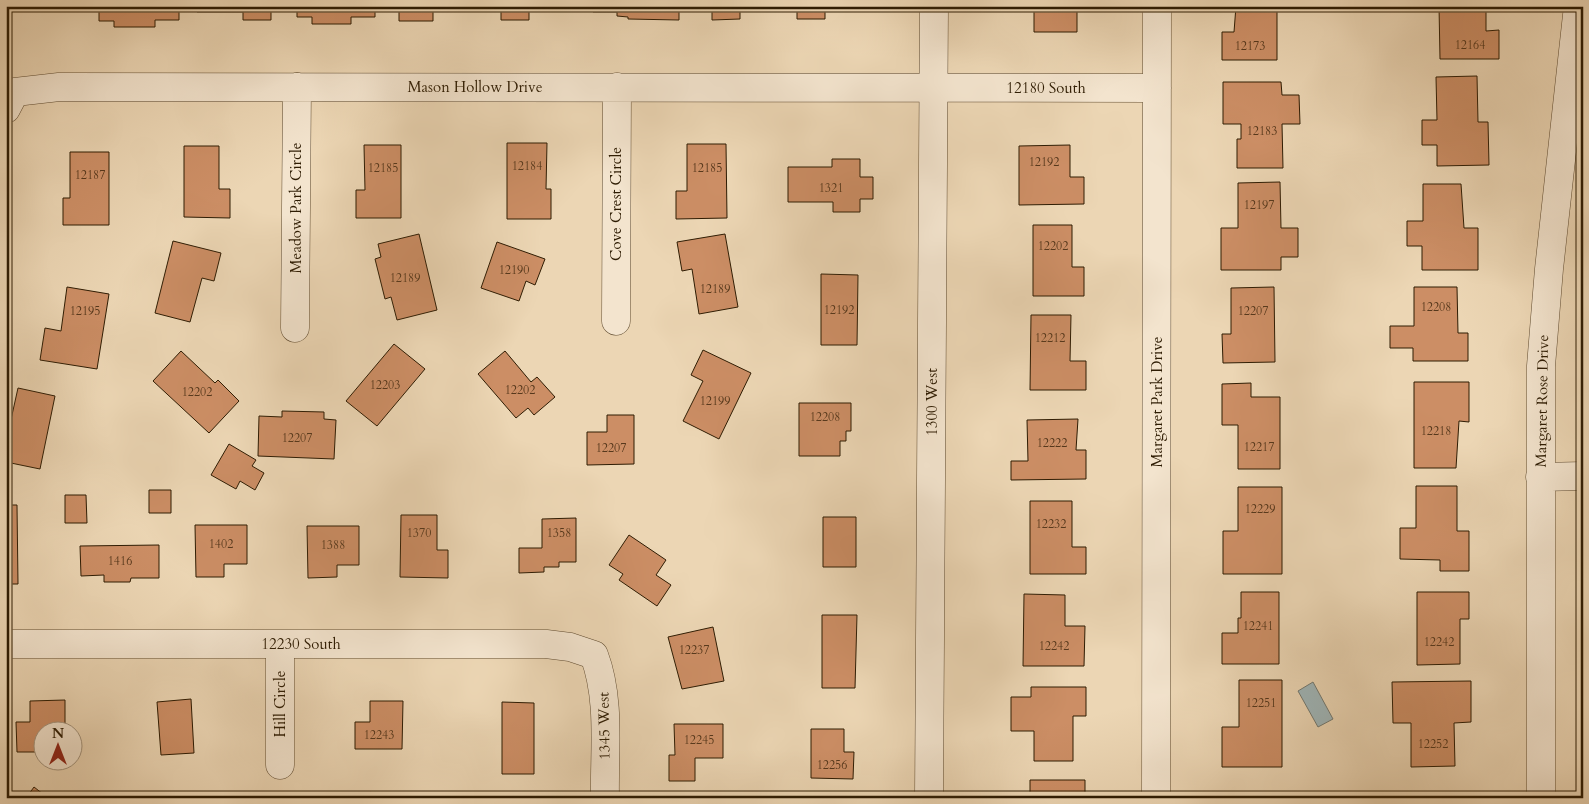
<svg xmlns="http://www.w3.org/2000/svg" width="1589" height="804" font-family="Cardo,serif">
<rect width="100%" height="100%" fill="#ecd6b4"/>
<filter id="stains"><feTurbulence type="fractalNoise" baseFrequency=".004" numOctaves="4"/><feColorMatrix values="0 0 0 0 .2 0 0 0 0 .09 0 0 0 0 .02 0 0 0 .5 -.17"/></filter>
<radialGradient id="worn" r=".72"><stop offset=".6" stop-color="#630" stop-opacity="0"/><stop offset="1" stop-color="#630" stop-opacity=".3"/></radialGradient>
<path fill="#9fb6b9" stroke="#727870" d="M1313,682L1333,719L1318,727L1298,691Z"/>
<path fill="#cc8e65" stroke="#2e1c03" d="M6,6H31V8L6,9Z
M99,6H179V20H155V27H114V21H99Z
M197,6H271V20H243V12H197Z
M297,6H375V17H351V24H312V17H297Z
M399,6H474V11L433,10V21H399Z
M501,6H573V9L529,8V20H501Z
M593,6H679V20L628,19V17L617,16V12H593Z
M712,6H761V8L740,9V19L712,20Z
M797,6H845V8H825V19H797Z
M1034,6H1077V32H1034Z
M1236,6H1277V60H1222V32H1234Z
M1439,6H1486V31L1499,30V59H1440Z
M1477,76L1478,122H1488L1489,165L1437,166V145H1422V120H1437L1436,77Z
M1223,82H1281L1282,95H1299L1300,124H1282L1283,168H1237V139H1241V124H1223Z
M507,143H547L546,189H551V219H507Z
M687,144H726L727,218L676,219V191H687Z
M364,145H401V218H356V190H365Z
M1070,145V177H1084V204L1019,205V146Z
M184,146H219V189H230V218L184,217Z
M70,152H109V225H63V198H70Z
M832,159H860V177H873V199H860V212H833V202H788V167H832Z
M1280,182L1281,228H1298V257H1281V270H1221V228H1238V183Z
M1423,184H1461L1464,228H1478V270H1422V246H1407V221H1423Z
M1033,225H1072V267H1084V296H1033Z
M419,234L437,310L397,320L391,297L385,299L375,259L381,257L378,244Z
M725,234L738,307L699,314L692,269L682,271L677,242Z
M173,241L221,253L214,281L202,278L190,322L155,313Z
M497,242L545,259L535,285L526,281L519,301L481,288Z
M821,274L858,275L857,345H821Z
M67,287L109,294L97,369L40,360L45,328L61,331Z
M1274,287L1275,362L1223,363L1222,334H1231V288Z
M1414,287H1457L1458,333H1468V361H1413V348H1390V326H1414Z
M1031,315H1071L1070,361H1086V390H1030Z
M394,344L425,369L377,426L346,401Z
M703,350L751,373L719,439L683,421L703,381L691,375Z
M181,351L215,383L218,380L239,401L209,433L153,381Z
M505,351L531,382L537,377L555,397L534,415L528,408L516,418L478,374Z
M1414,382H1469V422L1459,421L1456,468H1414Z
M1251,383V397H1280V469H1238V425H1222V384Z
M18,388L55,396L40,469L6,462V432L8,433Z
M799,403H851V431H846V441H840V456H799Z
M282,411L324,412V419L336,420L334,459L258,456L259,416L282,417Z
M607,415H634V464L587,465V432H607Z
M1078,419L1076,450H1086V479L1011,480V461H1028L1027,420Z
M229,444L256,460L252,466L264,473L255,490L240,481L236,489L211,475Z
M1416,486H1457V531H1469V571H1440V560L1400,559V528H1416Z
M1238,487H1282V574H1223V531H1238Z
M149,490H171V513H149Z
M65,495H86L87,523H65Z
M1030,501H1072V547H1086V574H1030Z
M6,505H17L18,584H6Z
M401,515H437V550H448V578L400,577Z
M823,517H856V567H823Z
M576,518V562H559V567H544V572L519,573V548H542V519Z
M195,525H247V564H224V577H196Z
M307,526H359V565H337V577L308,578Z
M629,535L666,560L656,575L671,585L657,606L619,580L623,574L609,565Z
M159,545V578H131L130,582H104V575L81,576L80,546Z
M1241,592H1279V664H1222V633H1238V618H1241Z
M1417,592H1469V619H1460V664L1417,665Z
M1024,594L1065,595V626H1085L1084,666H1023Z
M822,615H857L855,688H822Z
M713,627L724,681L682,689L668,637Z
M1239,680H1282V767H1222V727H1239Z
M1471,681V722L1454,723L1455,766L1411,767V723H1393L1392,682Z
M1031,687H1086V716H1073V761H1034V731H1011V697H1031Z
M191,699L194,753L161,755L157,702Z
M65,700V732H42V752H17L16,722H30V701Z
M370,701H403L402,749H355V722H370Z
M502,702L534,703V774H502Z
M674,724H723V758H695V781H669V755H675Z
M811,729H844V752H854L853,779L811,778Z
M1030,780H1085V798H1030Z
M34,787L48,798H26Z
M370,792L377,798H366Z"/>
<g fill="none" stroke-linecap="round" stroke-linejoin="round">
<defs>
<path id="minor" d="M6,109L15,92L59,87L1157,88
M616,321L617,87
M295,328L297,87
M1540,477L1583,476
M6,644H546L570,647L594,655C611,700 604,751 605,798
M280,644V765
M1156,798L1157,6
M1541,798V366L1549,269L1578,6"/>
<path id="tertiary" d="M929,798L934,6"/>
</defs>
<use href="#minor" stroke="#5e4a2f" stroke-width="29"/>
<use href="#tertiary" stroke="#5e4a2f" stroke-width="29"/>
<use href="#minor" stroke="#f3e4ce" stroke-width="28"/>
<use href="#tertiary" stroke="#f3e4ce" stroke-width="28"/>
</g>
<g text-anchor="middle" stroke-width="5" stroke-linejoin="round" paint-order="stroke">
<g font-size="12" fill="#56381c">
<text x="1470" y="49">12164</text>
<text x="1250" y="50">12173</text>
<text x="1262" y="135">12183</text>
<text x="1044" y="166">12192</text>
<text x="527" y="170">12184</text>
<text x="383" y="172">12185</text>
<text x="707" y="172">12185</text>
<text x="90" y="179">12187</text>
<text x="831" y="192">1321</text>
<text x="1259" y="209">12197</text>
<text x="1053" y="250">12202</text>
<text x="514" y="274">12190</text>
<text x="405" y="282">12189</text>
<text x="715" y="293">12189</text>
<text x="1436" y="311">12208</text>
<text x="839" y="314">12192</text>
<text x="85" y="315">12195</text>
<text x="1253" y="315">12207</text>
<text x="1050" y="342">12212</text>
<text x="385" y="389">12203</text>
<text x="520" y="394">12202</text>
<text x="197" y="396">12202</text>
<text x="715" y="405">12199</text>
<text x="825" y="421">12208</text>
<text x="1436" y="435">12218</text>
<text x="297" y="442">12207</text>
<text x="1052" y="447">12222</text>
<text x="1259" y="451">12217</text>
<text x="611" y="452">12207</text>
<text x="1260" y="513">12229</text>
<text x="1051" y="528">12232</text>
<text x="419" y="537">1370</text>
<text x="559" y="537">1358</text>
<text x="221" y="548">1402</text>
<text x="333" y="549">1388</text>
<text x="120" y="565">1416</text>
<text x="1258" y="630">12241</text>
<text x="1439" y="646">12242</text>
<text x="1054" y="650">12242</text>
<text x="694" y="654">12237</text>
<text x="1261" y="707">12251</text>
<text x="379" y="739">12243</text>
<text x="699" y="744">12245</text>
<text x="1433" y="748">12252</text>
<text x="832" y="769">12256</text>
</g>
<g font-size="15" fill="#2e1c03" stroke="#f3e4ce">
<text x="475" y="92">Mason Hollow Drive</text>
<text x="1046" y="93">12180 South</text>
<text transform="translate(616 204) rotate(-90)" y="5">Cove Crest Circle</text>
<text transform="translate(296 208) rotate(-90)" y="5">Meadow Park Circle</text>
<text transform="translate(1542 401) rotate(-89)" y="5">Margaret Rose Drive</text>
<text transform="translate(932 402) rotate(-90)" y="5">1300 West</text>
<text transform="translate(1157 402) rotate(-90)" y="5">Margaret Park Drive</text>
<text x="301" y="649">12230 South</text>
<text transform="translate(280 704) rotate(-90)" y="5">Hill Circle</text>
<text transform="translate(604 726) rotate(-91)" y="5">1345 West</text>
</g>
</g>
<rect width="1589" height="804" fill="none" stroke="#ecd6b4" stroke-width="25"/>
<rect x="8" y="8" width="1574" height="789" fill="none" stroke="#2e1c03" stroke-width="2.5"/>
<rect x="12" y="12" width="1564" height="779" fill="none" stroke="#2e1c03"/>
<g transform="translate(58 746)"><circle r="24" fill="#f3e4ce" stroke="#a4947d"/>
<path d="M0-4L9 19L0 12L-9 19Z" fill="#8f2418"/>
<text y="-8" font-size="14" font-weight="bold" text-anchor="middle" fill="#2e1c03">N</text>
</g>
<rect width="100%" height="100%" filter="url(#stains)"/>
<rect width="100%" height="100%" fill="url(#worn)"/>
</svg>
